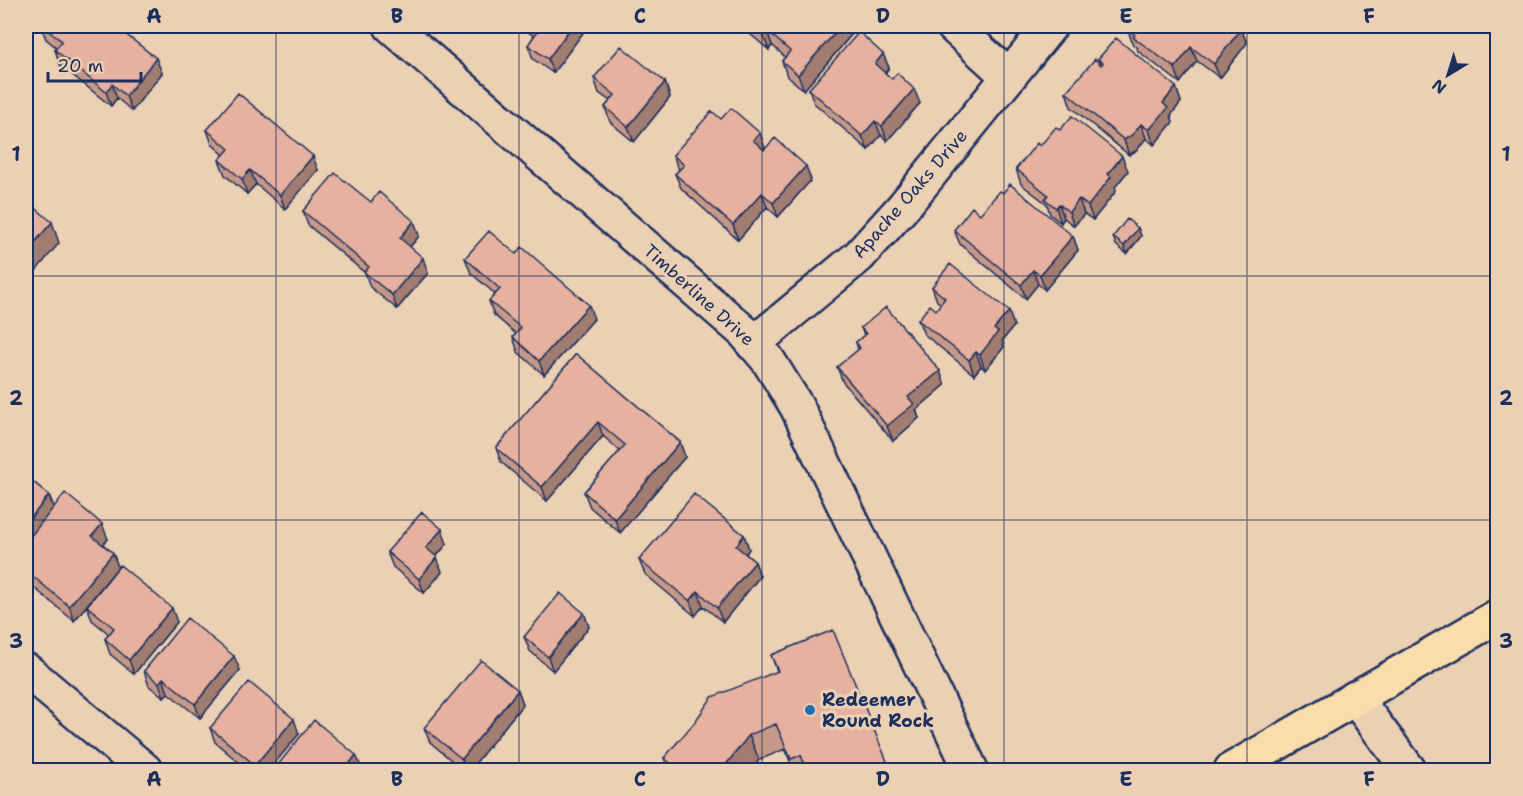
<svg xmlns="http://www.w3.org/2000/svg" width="1523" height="796" font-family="'Shantell Sans',sans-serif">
<rect width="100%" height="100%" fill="#ecd0b3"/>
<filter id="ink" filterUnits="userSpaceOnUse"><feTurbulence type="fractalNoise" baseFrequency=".0167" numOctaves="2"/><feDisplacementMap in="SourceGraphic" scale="12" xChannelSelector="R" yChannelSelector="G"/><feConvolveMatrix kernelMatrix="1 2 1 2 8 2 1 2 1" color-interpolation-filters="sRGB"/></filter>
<g filter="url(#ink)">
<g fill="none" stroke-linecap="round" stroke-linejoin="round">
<defs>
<path id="minor" d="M391,26L744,332L768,360L797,407L971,770
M953,26L1009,77
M753,344L859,256L904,206L1050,26
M26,670L145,770
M1355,698L1409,770"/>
<path id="major" d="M1231,770L1498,616"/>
</defs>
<use href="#minor" stroke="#1b2f5e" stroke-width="38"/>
<use href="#major" stroke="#1b2f5e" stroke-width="38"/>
<use href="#minor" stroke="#ecd0b3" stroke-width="33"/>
<use href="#major" stroke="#f9deab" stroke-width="33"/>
</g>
<path fill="#c69888" stroke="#1b2f5e" stroke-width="1.5" d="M41,26L162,73L132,111L117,98L111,106L60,65L55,50L57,48L46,39Z
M519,26H588L553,73L533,59L528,45L534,36Z
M746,26H847L851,35L804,90L787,76L782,61L785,57L772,45L769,50L749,33Z
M1241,29L1247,43L1220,78L1197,61L1180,83L1138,51L1137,47L1133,45L1128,30Z
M883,54L889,68L885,73L920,103L887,141L881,135L868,150L814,103L809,89Z
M1098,59L1176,87L1181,102L1171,115L1173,122L1154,145L1146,138L1137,150L1129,155L1071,107L1066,92L1100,63Z
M594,78L665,82L670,97L634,142L610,122L605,107L610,101L599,93Z
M721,119L765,148L763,149L811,180L778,217L767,207L738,240L681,188L675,174L679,170L673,155Z
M207,130L318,170L285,209L256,184L247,194L225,175L219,160L224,155L212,144Z
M1060,130L1128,171L1115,187L1116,191L1093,220L1084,214L1074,226L1064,218L1061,223L1050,214L1047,204L1021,184L1016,169Z
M371,202L414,221L419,236L410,247L428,273L397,309L370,287L365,273L308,225L303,211Z
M980,214L1073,236L1078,250L1045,290L1038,284L1026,299L960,244L954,230Z
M1138,228L1141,236L1127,254L1116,245L1113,237Z
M516,254L594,319L544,375L518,352L513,337L516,334L494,315L489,301L495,294L471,273L465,258Z
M932,287L1014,326L1002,341L1004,347L985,370L981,366L974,375L924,334L918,320L936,310L941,304L937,301Z
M861,328L945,385L916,410L919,418L893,441L843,382L837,367L858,350L856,342L864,335Z
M576,354L680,442L685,457L620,533L590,507L584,492L620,451L603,436L547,501L501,462L496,448Z
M26,476L49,495L54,507L108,539L103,544L113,553L118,567L90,601L177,622L134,674L110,654L105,639L109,634L92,620L87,606L74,621L26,581Z
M744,535L749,549L746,554L755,562L760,576L723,622L703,606L695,616L645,574L639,560Z
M447,544L436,557L442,572L424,593L393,567L387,552Z
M584,613L589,627L553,671L530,651L524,637Z
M771,655L891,771H794L785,749L759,760L751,771H669L664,758L777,671Z
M240,670L200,718L168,693L164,697L149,686L144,671Z
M518,690L523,704L469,771H464L430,742L424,728Z
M210,728L299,734L268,771H249L215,742Z"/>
<path fill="#a17c6f" stroke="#1b2f5e" stroke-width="1.5" d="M572,26H588L553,73L548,59Z
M841,26H847L851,35L804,90L798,75Z
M1241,29L1247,43L1220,78L1214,64Z
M767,31L772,45L769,50L763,35Z
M1191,47L1197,61L1180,83L1175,68Z
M883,54L889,68L880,79L875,64Z
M156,58L162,73L132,111L126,96Z
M665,82L670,97L634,142L628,127Z
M112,84L117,98L111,106L106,92Z
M1176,87L1181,102L1171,115L1173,122L1154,145L1149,130L1163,103Z
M914,89L920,103L887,141L882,126Z
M875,121L881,135L868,150L862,136Z
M1141,124L1146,138L1137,150L1129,155L1124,140Z
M760,133L765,148L758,155L753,140Z
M313,156L318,170L285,209L280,195Z
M1122,156L1128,171L1115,187L1116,191L1093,220L1088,206L1108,174Z
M806,166L811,180L778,217L773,203Z
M250,170L256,184L247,194L242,179Z
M762,193L767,207L738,240L733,225Z
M1079,199L1084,214L1074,226L1069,212Z
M1059,204L1064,218L1061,223L1056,208Z
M414,221L419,236L405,252L400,238Z
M52,222L59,243L26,283V253Z
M1138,228L1141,236L1127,254L1124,246Z
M1073,236L1078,250L1045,290L1040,275Z
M423,258L428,273L397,309L392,295Z
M1033,270L1038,284L1026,299L1021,285Z
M589,305L594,319L544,375L539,361Z
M1009,311L1014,326L1002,341L1004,347L985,370L980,355L994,329Z
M976,352L981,366L974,375L969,360Z
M940,371L945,385L916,410L919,418L893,441L887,426L908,397Z
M598,422L603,436L547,501L542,487Z
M680,442L685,457L620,533L615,519Z
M49,495L54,510L26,545V524Z
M102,524L108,539L98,550L92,536Z
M442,529L447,544L431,562L426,548Z
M744,535L749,549L741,560L736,546Z
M113,553L118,567L74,621L69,606Z
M437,557L442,572L424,593L419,579Z
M755,562L760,576L723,622L717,608Z
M698,591L703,606L695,616L690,601Z
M172,608L177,622L134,674L129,660Z
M584,613L589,627L553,671L548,657Z
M234,656L240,670L200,718L195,704Z
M163,678L168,693L164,697L159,683Z
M518,690L523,704L469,771H466L462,759Z
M294,719L299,734L268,771H256L255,765Z
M749,735L759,760L751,771H721Z
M356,755L362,769L361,771H344Z"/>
<path fill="#e6b19e" stroke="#1b2f5e" stroke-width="1.5" d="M42,26H115L156,58L126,96L112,84L106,92L55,50L62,41Z
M534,26H572L548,59L528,45L539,29Z
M752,26H841L798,75L782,61L790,51L767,31L763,35Z
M1131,26H1237L1241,29L1214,64L1191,47L1175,68L1133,37L1135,35L1128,30Z
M859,32L883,54L875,64L892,79L897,73L914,89L882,126L875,121L862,136L809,89Z
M1116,38L1176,87L1163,103L1168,108L1149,130L1141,124L1132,135L1124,140L1066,92L1095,59L1101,65L1103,63L1098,59Z
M621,46L665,82L628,127L605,107L615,95L594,78Z
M238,93L313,156L280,195L250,170L242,179L219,160L229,149L207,130Z
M731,108L760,133L753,140L764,150L775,138L806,166L773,203L762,193L733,225L675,174L684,165L673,155L712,111L721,119Z
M1072,116L1122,156L1108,174L1111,177L1088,206L1079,199L1069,212L1059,204L1056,208L1045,199L1048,195L1016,169L1037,143L1040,146L1056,127L1060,130Z
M335,173L371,202L379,192L414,221L400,238L423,258L392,295L364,272L369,267L303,211Z
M1010,184L1073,236L1040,275L1033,270L1021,285L954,230L972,207L980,214L1000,191L1003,193Z
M26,200L52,222L26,253Z
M1127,219L1138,228L1124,246L1113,237Z
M489,231L516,254L522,247L589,305L539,361L513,337L521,328L489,301L500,289L465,258Z
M950,264L1009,311L994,329L998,332L980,355L976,352L969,360L918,320L930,305L936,310L945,298L932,287Z
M886,307L940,371L908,397L914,404L887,426L837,367L860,348L856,342L866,334L861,328Z
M576,354L680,442L615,519L584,492L625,445L598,422L542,487L496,448Z
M26,476L49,495L26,524Z
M65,493L102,524L92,536L113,553L69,606L26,571V542Z
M694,494L744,535L736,546L755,562L717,608L698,591L690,601L639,560Z
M422,512L442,529L426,548L437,557L419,579L387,552Z
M120,565L172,608L129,660L105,639L114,628L87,606Z
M560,593L584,613L548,657L524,637Z
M187,618L234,656L195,704L163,678L159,683L144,671Z
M833,630L891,771H807L801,755L791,759L776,724L749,735L721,771H680L664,758L694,723L712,697L778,671L771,655Z
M481,660L518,690L462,759L424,728Z
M249,682L294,719L255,765L210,728Z
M314,720L356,755L344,771H273Z
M26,760L39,771H26Z"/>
</g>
<path fill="none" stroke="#1b2f5e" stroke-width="1.5" stroke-opacity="0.55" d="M276,26V770M519,26V770M762,26V770M1004,26V770M1247,26V770M26,276H1498M26,520H1498"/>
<circle fill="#1f6fb2" stroke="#ecd0b3" stroke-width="2" cx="810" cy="710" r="6"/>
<g text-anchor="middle" stroke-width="6" stroke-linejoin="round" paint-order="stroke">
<g font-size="18" fill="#1b2f5e" stroke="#ecd0b3">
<text transform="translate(910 194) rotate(-49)" y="6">Apache Oaks Drive</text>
<text transform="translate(699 295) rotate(42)" y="6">Timberline Drive</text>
</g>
<g font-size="18" font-weight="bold" fill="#1b2f5e" stroke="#ecd0b3" text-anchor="start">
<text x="822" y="706">Redeemer<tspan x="822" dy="21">Round Rock</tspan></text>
</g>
</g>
<rect width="1523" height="796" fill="none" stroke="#ecd0b3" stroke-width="66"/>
<g transform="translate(1448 75) rotate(218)" stroke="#ecd0b3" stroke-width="4.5" paint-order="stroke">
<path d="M0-4.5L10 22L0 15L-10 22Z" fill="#1b2f5e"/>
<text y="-9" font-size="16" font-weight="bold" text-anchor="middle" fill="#1b2f5e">N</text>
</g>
<path d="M48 72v9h93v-9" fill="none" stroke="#1b2f5e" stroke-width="3"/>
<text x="57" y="72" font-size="18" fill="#1b2f5e" stroke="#ecd0b3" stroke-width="4.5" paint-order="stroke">20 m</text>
<rect x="33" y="33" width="1457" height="730" fill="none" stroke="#1b2f5e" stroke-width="2"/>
<g font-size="20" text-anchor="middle" font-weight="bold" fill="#1b2f5e">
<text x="154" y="23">A</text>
<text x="397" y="23">B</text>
<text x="640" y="23">C</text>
<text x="883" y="23">D</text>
<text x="1126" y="23">E</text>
<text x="1369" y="23">F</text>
<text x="16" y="161">1</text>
<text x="1506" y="161">1</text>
<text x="16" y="405">2</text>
<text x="1506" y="405">2</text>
<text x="16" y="648">3</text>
<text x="1506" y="648">3</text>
<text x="154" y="786">A</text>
<text x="397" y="786">B</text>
<text x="640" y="786">C</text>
<text x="883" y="786">D</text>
<text x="1126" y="786">E</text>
<text x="1369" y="786">F</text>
</g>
</svg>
